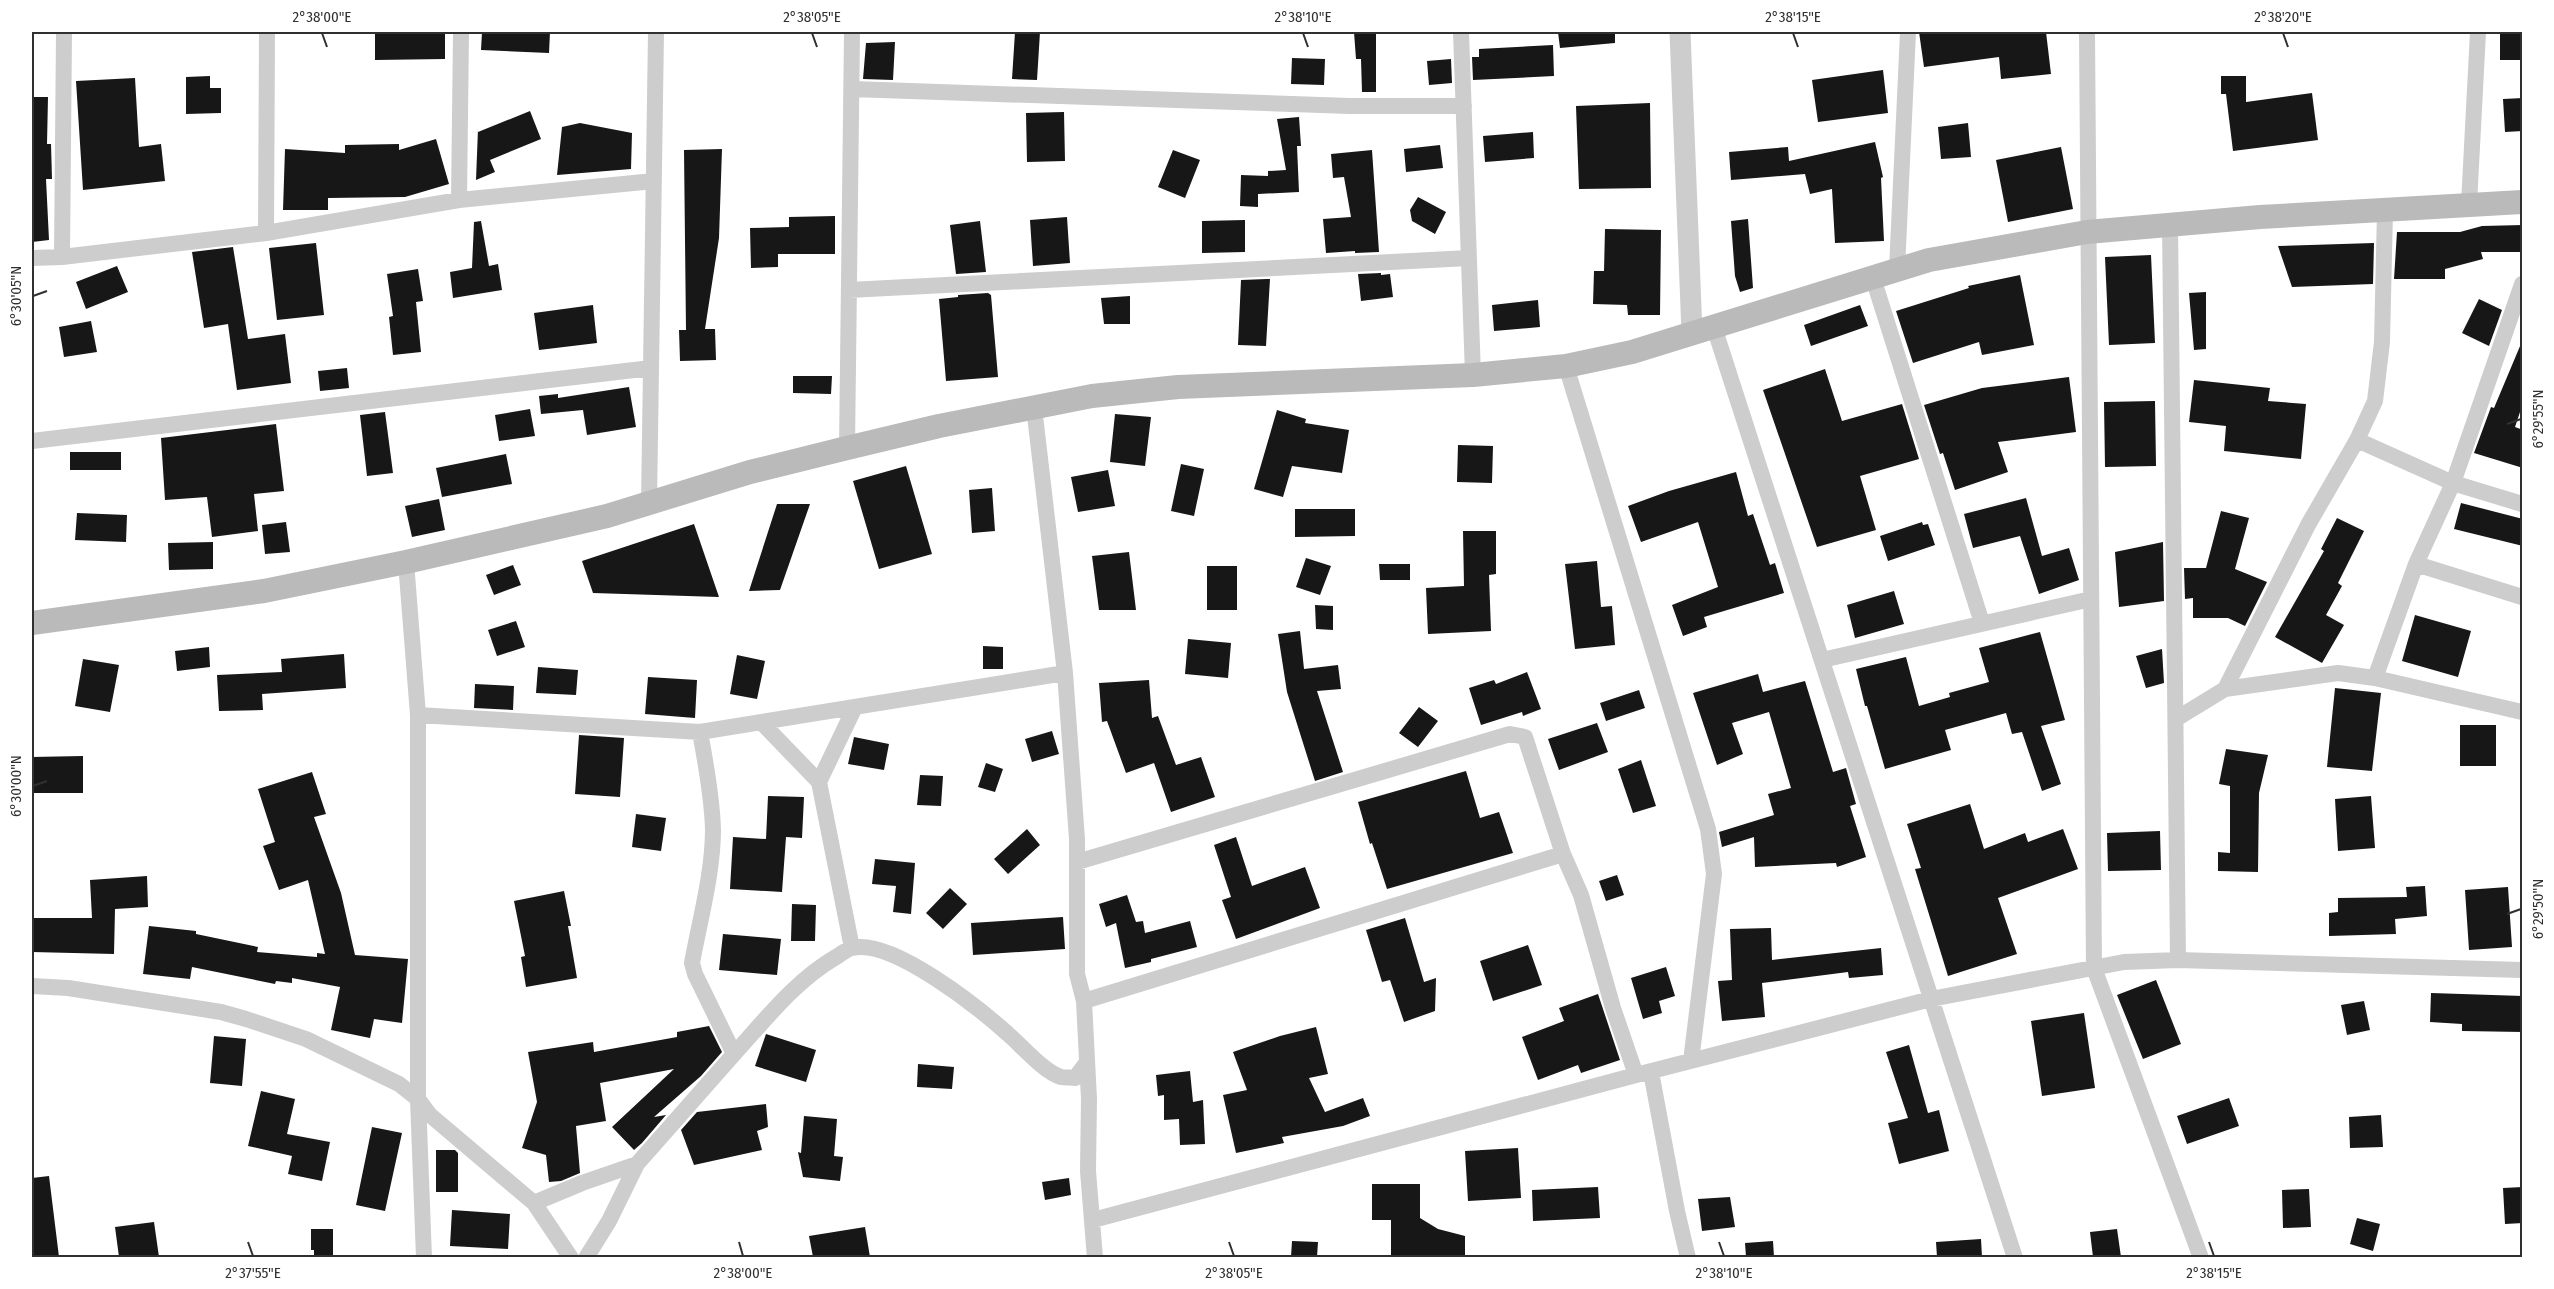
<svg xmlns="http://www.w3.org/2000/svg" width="2554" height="1289" font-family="'Fira Sans Condensed',sans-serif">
<rect width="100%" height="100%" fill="#fff"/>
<path fill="#171717" d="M375,32H445V59L375,60Z
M482,32H550L549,53L481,50Z
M1015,32H1040L1037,80L1012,79Z
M1354,32H1376V92H1362L1361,59H1356Z
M1558,32H1615V43L1560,48Z
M1919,32H2046L2051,74L2001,79L1999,57L1924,67Z
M2500,32H2523V60H2500Z
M895,42L893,80L863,79L866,43Z
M1553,45L1554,76L1473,80L1472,57H1479V49Z
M1292,58L1325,59L1324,85L1291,84Z
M1451,59L1452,83L1429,85L1427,61Z
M1883,70L1888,113L1818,122L1812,80Z
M210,76V88H221V113L186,114V77Z
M2221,76H2246V102L2312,93L2318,140L2233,151L2226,94H2221Z
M135,78L139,147L161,144L165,181L83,190L76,81Z
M32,97H48L47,144H51L52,179H46L49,240L32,242Z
M2523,98V131L2505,132L2503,99Z
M1650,103L1651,188L1579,189L1576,106Z
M530,111L541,139L490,160L495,172L476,180L478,129V132Z
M1064,112L1065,161L1027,162L1026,113Z
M1299,117L1301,146H1297L1299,192L1258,194V207L1240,206L1241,175L1268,176V171L1286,170L1277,119Z
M580,123L632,133L631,169L557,175L562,127Z
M1968,123L1971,157L1941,159L1938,127Z
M1533,132L1534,158L1485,162L1483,136Z
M436,139L449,184L405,197L328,198V210H283L285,149L345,153V145L399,144V150Z
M1875,142L1883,177L1881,178L1884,241L1835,243L1832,189L1810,194L1805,174L1731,180L1729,152L1788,147L1789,161Z
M1440,145L1443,168L1406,172L1404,149Z
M2061,147L2073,209L2008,222L1996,160Z
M722,149L719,238L705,329H715L716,360L680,361L679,330H686L684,150Z
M1173,150L1200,160L1185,198L1158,187Z
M1372,150L1379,252L1355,253V251L1326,253L1323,219L1351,217L1344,177L1333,178L1331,154Z
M1418,197L1446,212L1435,234L1412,221L1410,210Z
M835,216V254H778V267L751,268L750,228L789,227V217Z
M1067,217L1070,263L1033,266L1030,220Z
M1748,219L1753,288L1740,292L1735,276L1731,221Z
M1245,220V252L1202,253V221Z
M481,221L489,266L498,264L502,290L453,298L450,272L472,268L474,222Z
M980,221L986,272L956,274L950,225Z
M2523,225V252H2481L2483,259L2445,269V279H2394L2397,232H2460L2482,226Z
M1605,229L1661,230L1660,315H1628L1627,305L1593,304L1594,271H1604Z
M316,243L324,315L277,320L269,248Z
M2374,243L2373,284L2292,287L2278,246Z
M233,247L248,339L285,334L291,383L237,390L228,324L204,328L192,252Z
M2151,255L2155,343L2109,345L2105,257Z
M117,266L128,292L86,309L76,282Z
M418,269L423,301L416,302L421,352L393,355L389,317L393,316L387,274Z
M1381,273V275L1390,274L1393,297L1361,301L1358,274Z
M2020,275L2034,345L1982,355L1979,342L1913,363L1896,311L1969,288L1968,286Z
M1267,279H1270L1266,346L1238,345L1241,280Z
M2206,292V349L2194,350L2189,293Z
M988,293L991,295L998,377L946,381L939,299L958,297V295Z
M1130,296V324H1104L1101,298Z
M2479,299L2502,310L2489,346L2462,333Z
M1538,300L1540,327L1494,331L1492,305Z
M593,305L597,343L539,350L534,313Z
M1860,305L1868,326L1811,346L1804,325Z
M91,321L97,352L64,357L59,327Z
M2523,339V403L2515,427L2523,430V468L2474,453L2491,407L2494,408Z
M347,368L349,388L320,391L318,371Z
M1825,369L1842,421L1902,404L1919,459L1860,476L1876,530L1817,547L1763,390Z
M793,376H832L831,394L793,393Z
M2069,377L2076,432L1998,442L2008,472L1955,490L1943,453L1940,454L1924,405L1982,388Z
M2194,380L2270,388L2268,401L2306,404L2301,459L2224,451L2226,426L2189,422Z
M629,387L636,427L587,435L583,410L541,414L539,396L558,394V398Z
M2155,401L2156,466L2105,467L2104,402Z
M530,409L535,436L499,441L495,415Z
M1277,410L1306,419L1305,423L1349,430L1342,473L1292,466L1283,497L1254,489Z
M385,412L393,473L367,476L360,415Z
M1115,414L1151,417L1145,466L1110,462Z
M276,424L284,491L254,494L258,531L212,537L207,497L165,500L161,438Z
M1458,445L1493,446L1492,483L1457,482Z
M70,452H121V470H70Z
M506,454L512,484L442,497L436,468Z
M1181,464L1204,469L1194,516L1171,511Z
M906,466L932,554L879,569L853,481Z
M1108,470L1115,506L1078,512L1071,477Z
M1736,472L1748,516L1753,514L1770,565L1775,563L1784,593L1704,617L1707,627L1683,636L1672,605L1718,587L1698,522L1641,542L1628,506L1669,491Z
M992,488L995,531L972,533L969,490Z
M2026,498L2042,556L2069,548L2079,580L2039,594L2020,536L1973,548L1964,514Z
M439,499L445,530L412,537L405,506Z
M2461,503L2523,519V546L2454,529Z
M777,504H810L780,590L749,591Z
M1295,509H1355V536L1295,537Z
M2221,511L2249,518L2235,569L2267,582L2245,626L2228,618H2193V598L2185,599L2184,568H2206Z
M77,513L127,515L126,542L75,540Z
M2337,518L2364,531L2338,583L2342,586L2326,615L2344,625L2322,663L2275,637L2324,551L2321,549Z
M286,522L290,552L265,554L262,525Z
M1922,522L1923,525L1928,524L1935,545L1888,561L1880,536Z
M694,524L719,597L593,593L582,561Z
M1463,531H1496V574L1489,575L1491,631L1428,634L1426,588L1464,586Z
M213,542V569L169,570L168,543Z
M2163,542L2164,601L2119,607L2115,552Z
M1129,552L1136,610H1099L1092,556Z
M1306,558L1331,566L1320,595L1296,587Z
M1597,561L1601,607L1612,606L1615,645L1575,649L1565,564Z
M1379,564H1410V580H1380Z
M513,565L521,585L494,595L486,575Z
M1207,566H1237V610H1207Z
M1894,591L1904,624L1855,638L1847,605Z
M1315,605L1333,606V630L1316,629Z
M2415,615L2471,631L2458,677L2402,661Z
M516,621L525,647L497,656L488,630Z
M1300,631L1304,669L1338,665L1341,689L1317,691L1343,772L1315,781L1287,692L1278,634Z
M2040,632L2065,720L2041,726L2061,784L2042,791L2022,732L2012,734L2006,713L1945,730L1951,750L1885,769L1867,706H1865L1856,669L1906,657L1919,706L1950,697L1949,693L1989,682L1979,648Z
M1188,639L1231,643L1228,678L1185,674Z
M983,646L1003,647V669H983Z
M209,647L210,667L177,671L175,651Z
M2162,649L2164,683L2146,688L2136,656Z
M344,654L346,688L262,694L263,710L219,711L217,675L282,672L281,659Z
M737,655L765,661L757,699L730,694Z
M83,659L119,665L110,712L75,706Z
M538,667L578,670L576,695L536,693Z
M1527,672L1541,709L1523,716L1522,712L1481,725L1469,688L1494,680L1496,684Z
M1758,674L1763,692L1805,681L1833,772L1846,768L1856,804L1850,806L1866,857L1837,867L1836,863L1755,867L1754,837L1722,847L1719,832L1774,815L1768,794L1791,788L1769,712L1732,723L1743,754L1717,765L1693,693Z
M648,677L697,680L695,718L645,714Z
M1149,680L1152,718L1158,716L1176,765L1201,757L1215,797L1171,812L1154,763L1126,773L1107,721L1102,722L1099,683Z
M475,684L514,686L513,710L474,708Z
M2335,688L2381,693L2372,771L2327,767Z
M1639,690L1645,708L1606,721L1600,703Z
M1419,707L1438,721L1418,747L1399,733Z
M1597,723L1608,752L1559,770L1548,739Z
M2460,725H2496V766H2460Z
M1052,731L1059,754L1032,762L1025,739Z
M579,735L624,738L620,797L575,794Z
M854,737L889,744L884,770L848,764Z
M2226,749L2268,755L2259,793L2258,872L2218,871V852L2230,853V786L2219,784Z
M83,756V793H32V757Z
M1641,760L1656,806L1633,813L1618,769Z
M986,763L1003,769L995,792L978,787Z
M1466,771L1480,818L1499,812L1513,853L1387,889L1372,843L1370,844L1358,802Z
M312,772L326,814L314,817L341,893L355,955L408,959L402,1023L374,1019L370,1038L331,1030L340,987L292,978V983L276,981L275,984L192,967L190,979L143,974L149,926L196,931V934L258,947L257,952L317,957V953L325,954L308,880L279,890L263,846L275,842L258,789Z
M920,775L943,776L941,806L917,805Z
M768,796L804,797L802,838L786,837L782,892L730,889L733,837L766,839Z
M2371,796L2375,848L2338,851L2335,799Z
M1970,804L1984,849L2025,833L2028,842L2063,829L2078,869L1998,898L2017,954L1948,976L1915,869L1921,868L1907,824Z
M636,814L666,818L661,851L632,847Z
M1027,829L1040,845L1008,874L994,859Z
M2160,831L2161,870L2108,871L2107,833Z
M1236,837L1252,886L1305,867L1320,908L1236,939L1222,900L1231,897L1214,845Z
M875,859L915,863L911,914L893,912L896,886L872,884Z
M1617,875L1624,895L1606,901L1599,881Z
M147,876L148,907L115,909L114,954L32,952V918H92L90,880Z
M2425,886L2427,916L2395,919L2396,934L2329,936V913L2338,912V898L2407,897L2406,887Z
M2508,887L2512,947L2469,950L2465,890Z
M950,888L967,904L943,929L926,913Z
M564,891L571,926H568L577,978L526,987L521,957L525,956L514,901Z
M1127,895L1136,922L1143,921L1145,933L1190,921L1197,947L1151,959V962L1125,968L1116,923L1106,927L1099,904Z
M792,904L816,905L815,941H791Z
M1063,917L1065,949L973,955L971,923Z
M1405,918L1424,982L1436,978L1435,1011L1404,1022L1390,980L1382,982L1366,930Z
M1771,928L1772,960L1881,948L1883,975L1849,978L1848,972L1762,983L1765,1017L1722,1021L1718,981L1732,980L1730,929Z
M723,934L781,939L777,975L719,970Z
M1528,945L1542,985L1493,1001L1480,961Z
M1666,967L1675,996L1659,1001L1662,1013L1643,1019L1631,978Z
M2156,980L2181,1044L2143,1059L2117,995Z
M2431,993L2523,996V1032L2462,1031V1024L2430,1022Z
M1598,994L1620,1060L1581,1073L1578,1065L1538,1080L1522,1037L1564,1021L1559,1008Z
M2364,1001L2370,1030L2347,1035L2341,1005Z
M2084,1013L2095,1088L2042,1096L2031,1021Z
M709,1026L722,1052L701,1076L654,1117L666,1115L642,1143L634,1150L612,1127L674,1069L600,1083L606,1121L576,1126L580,1173L561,1181L549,1182L546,1155L522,1148L537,1102L528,1052L593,1042L594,1052L677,1037V1032Z
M1316,1027L1328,1074L1309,1078L1325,1112L1363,1098L1370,1116L1343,1126L1282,1137L1284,1143L1236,1153L1223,1095L1247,1090L1233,1052L1280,1036Z
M766,1034L816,1050L806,1082L755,1066Z
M214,1036L246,1039L242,1086L210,1083Z
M1909,1045L1928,1113L1939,1110L1949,1151L1899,1164L1888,1123L1908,1118L1886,1052Z
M918,1064L954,1067L952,1089L917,1087Z
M1190,1071L1193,1102L1203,1100L1205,1144L1180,1145L1179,1119L1164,1120V1095L1158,1096L1156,1075Z
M261,1091L295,1099L287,1134L330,1142L322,1181L288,1174L292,1156L248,1146Z
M2229,1098L2239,1126L2187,1144L2177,1116Z
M766,1104L768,1127L757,1131L762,1150L694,1165L681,1130L697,1112Z
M2381,1115L2383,1147L2350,1148L2349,1117Z
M804,1116L837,1119L834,1156L843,1157L840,1181L803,1177L798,1152L801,1153Z
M372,1127L402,1133L385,1211L356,1205Z
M1518,1148L1521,1198L1468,1201L1465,1151Z
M436,1150H455L458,1153V1192H436Z
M49,1176L59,1257H32V1178Z
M1069,1178L1071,1195L1045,1200L1042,1182Z
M1372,1184H1420V1218L1438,1229L1465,1236V1256L1391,1257V1220H1372Z
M1598,1187L1600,1218L1533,1221L1532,1190Z
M2523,1187V1223L2505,1224L2503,1188Z
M2309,1189L2311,1227L2283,1228L2282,1190Z
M1730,1197L1735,1227L1702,1231L1698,1199Z
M452,1210L510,1214L508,1249L450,1246Z
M2357,1218L2380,1224L2373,1251L2350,1244Z
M154,1222L159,1257H119L115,1227Z
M865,1227L870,1257H813L809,1236Z
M311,1229H333V1257H314V1250H311Z
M2117,1229L2121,1257H2093L2090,1232Z
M1981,1239L1982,1257H1937L1936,1242Z
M1292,1241L1318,1242L1317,1257H1291Z
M1773,1241L1774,1257H1746L1745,1243Z"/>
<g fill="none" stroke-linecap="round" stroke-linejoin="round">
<path stroke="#cdcdcd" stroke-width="16" d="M1461,32L1473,375
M2087,32L2094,968L2201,1258
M852,89L1350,106H1464
M459,200L461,32
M2469,204L2478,32
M2170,225L2178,960
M266,233L267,32
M62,257L64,32
M32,258L62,257L266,233L459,200L654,181
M1897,269L1908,32
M1873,278L1982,623
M849,290L1469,258
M1714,327L2015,1258
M1566,366L1708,829L1714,874L1691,1061
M1034,407L1065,673L1077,839V974L1084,1001L1089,1099L1088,1171L1095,1258
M2357,440L2453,483L2522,504
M32,441L651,368
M847,448L852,32
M649,503L656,32
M406,562L418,715V1099L424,1258
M2416,564L2522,597
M1822,660L2091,599
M2375,678L2416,564L2453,483L2522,284
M2225,689L2308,525L2357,440L2375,401L2382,342L2385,211
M418,715L700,732L1065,673
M2176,719L2225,689L2338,673L2375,678L2522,712
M761,722L819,782L852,948
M819,782L854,709
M1077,862L1510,734L1525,737L1563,854L1581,895L1613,1008L1636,1075
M32,986L68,988L221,1012L246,1019L306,1039L399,1084L418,1099L430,1115L534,1203L571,1258
M1084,1001L1563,854
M734,1054C766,1019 795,981 836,957C841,954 847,949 852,948C892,938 979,1008 1008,1034C1022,1046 1044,1072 1061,1077C1065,1078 1071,1077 1075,1078L1087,1062
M1651,1072L1677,1211L1688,1258
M534,1203L582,1183L637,1164
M1093,1220L1636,1075L1931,999L2124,962L2178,960L2522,970
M586,1258L609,1221L637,1164L734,1054L695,974L692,963C700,919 713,873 713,829C712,797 706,764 700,732"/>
<path stroke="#cdcdcd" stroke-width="21" d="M1680,32L1692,333"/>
<path stroke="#bababa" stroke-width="24" d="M32,623L264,591L406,562L607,516L750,472L847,448L939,426L1092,396L1178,387L1473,375L1566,366L1632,352L1929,260L2087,232L2260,217L2522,202"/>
</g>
<path fill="none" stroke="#303030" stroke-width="2" d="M322,33L327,47M812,33L817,47M1303,33L1308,47M1793,33L1798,47M2283,33L2288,47M33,296L47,291M2507,424L2521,419M33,786L47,781M2507,914L2521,909M248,1242L253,1256M739,1242L743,1256M1229,1242L1234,1256M1719,1242L1724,1256M2209,1242L2214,1256"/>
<rect width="2554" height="1289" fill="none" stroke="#ffffff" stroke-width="66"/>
<rect x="33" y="33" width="2488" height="1223" fill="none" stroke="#303030" stroke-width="2"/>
<g font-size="15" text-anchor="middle" fill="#303030">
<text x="322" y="22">2°38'00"E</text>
<text x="812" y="22">2°38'05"E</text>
<text x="1303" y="22">2°38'10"E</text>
<text x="1793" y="22">2°38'15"E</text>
<text x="2283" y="22">2°38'20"E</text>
<text transform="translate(16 296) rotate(-90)" y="5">6°30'05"N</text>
<text transform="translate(2538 419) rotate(-90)" y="5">6°29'55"N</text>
<text transform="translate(16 786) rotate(-90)" y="5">6°30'00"N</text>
<text transform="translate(2538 909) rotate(-90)" y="5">6°29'50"N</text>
<text x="253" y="1278">2°37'55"E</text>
<text x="743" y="1278">2°38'00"E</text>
<text x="1234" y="1278">2°38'05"E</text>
<text x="1724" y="1278">2°38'10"E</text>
<text x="2214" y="1278">2°38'15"E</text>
</g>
</svg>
